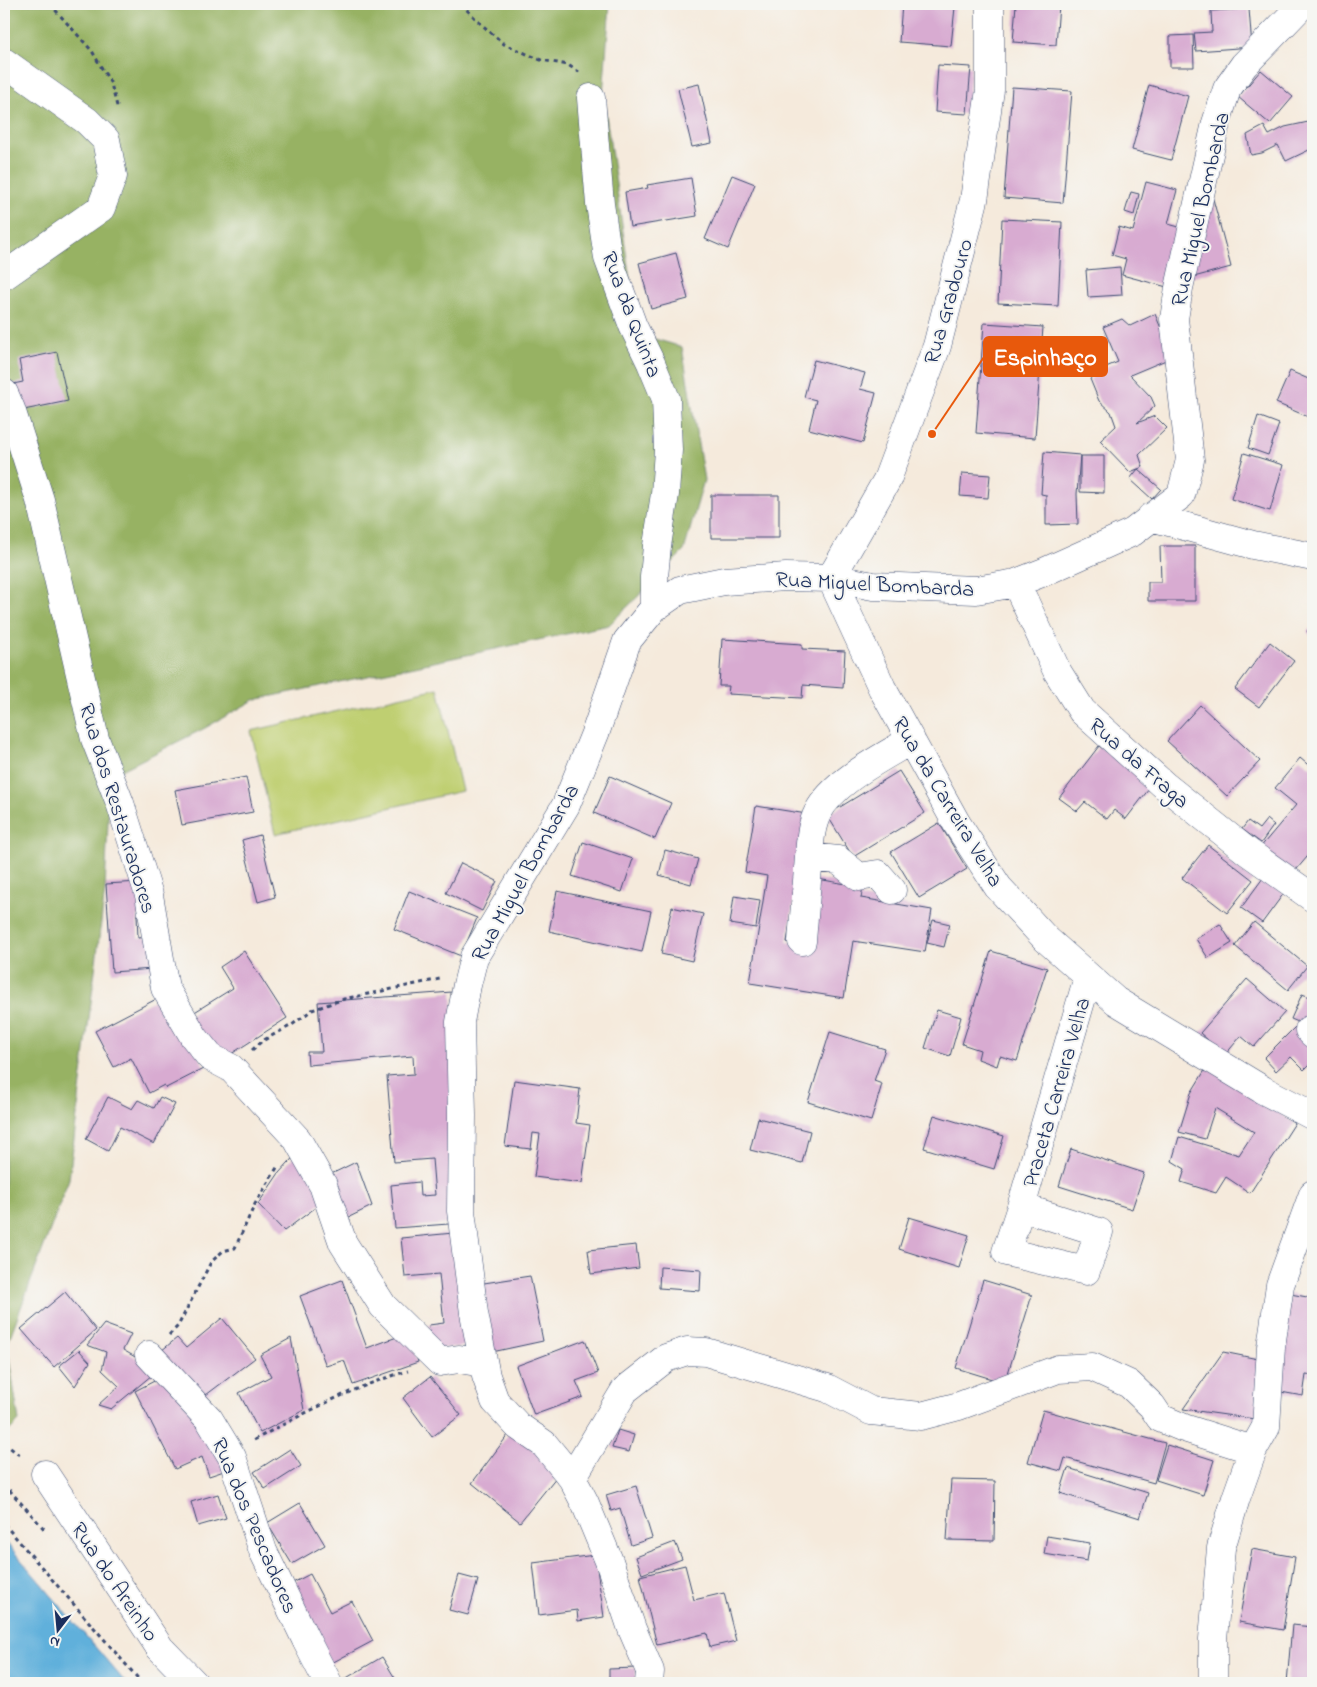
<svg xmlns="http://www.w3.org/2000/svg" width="1317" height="1687" font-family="'Indie Flower',sans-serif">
<rect width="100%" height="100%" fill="#f6f6f2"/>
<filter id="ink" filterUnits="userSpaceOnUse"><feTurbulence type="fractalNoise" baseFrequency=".02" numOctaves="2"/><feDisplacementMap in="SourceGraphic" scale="10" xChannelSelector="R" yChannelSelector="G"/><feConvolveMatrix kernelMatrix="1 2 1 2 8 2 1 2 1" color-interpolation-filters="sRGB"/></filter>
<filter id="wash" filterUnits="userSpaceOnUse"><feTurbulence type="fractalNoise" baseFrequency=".0096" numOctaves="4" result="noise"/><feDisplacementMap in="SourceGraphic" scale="20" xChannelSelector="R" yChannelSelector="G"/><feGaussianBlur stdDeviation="1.12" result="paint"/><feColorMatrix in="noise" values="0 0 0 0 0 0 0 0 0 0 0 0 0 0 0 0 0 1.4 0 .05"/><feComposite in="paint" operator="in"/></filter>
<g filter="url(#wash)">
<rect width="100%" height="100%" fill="#f5eadc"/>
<path fill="#bfcf71" stroke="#6d7f68" d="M438,688L462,791L275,834L251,731Z"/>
<path fill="#97b263" stroke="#597060" d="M4,4H610L603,95L638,334L682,347L704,480L684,551L609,625L254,700L205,728L110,776L105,890L69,1179L7,1345L19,1421L4,1436Z"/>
<path fill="#60b0db" stroke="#3e709c" d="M4,1540L126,1683H4Z"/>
<g id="blocks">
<path fill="#d8abd1" d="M902,4L955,7L951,46L899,42Z
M1016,4H1059L1056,45L1013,42Z
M1249,9L1252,47L1196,51L1194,33L1212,32L1211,11Z
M1193,35L1194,67H1170V36Z
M938,65L971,67L967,114L935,112Z
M1261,70L1293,97L1270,124L1238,97Z
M699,84L712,143L692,147L678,89Z
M1149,85L1188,96L1171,160L1132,150Z
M1012,87L1072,91L1063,203L1004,198Z
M1313,121V160L1309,150L1286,161L1278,145L1262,153L1251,155L1247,135L1264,126L1269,135L1285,127Z
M732,175L755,184L728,249L705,239Z
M691,178L697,216L630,227L625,192L648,188L647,185Z
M1146,182L1177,190L1168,224L1183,228L1167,287L1122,275L1126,259L1112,255L1119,227L1133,231Z
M1131,192L1139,194L1134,215L1125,212Z
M1212,195L1231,267L1190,278Z
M1002,219L1062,222L1058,306L998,303Z
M676,253L688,299L651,309L639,263Z
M1120,267L1122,295L1088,297L1086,270Z
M1155,314L1173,357L1130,375L1151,397L1155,406L1137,423L1155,416L1167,428L1139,455L1143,467L1130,472L1100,441L1116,426L1111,412L1099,401L1090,379L1101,369L1118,362L1103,327L1122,319L1130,326Z
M984,323L1043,327L1035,438L976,433Z
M57,352L68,401L14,412L8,385L23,382L19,360Z
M814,360L865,373L860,389L876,393L863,443L809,429L816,400L804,397Z
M1290,371L1313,381V419L1276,403Z
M1258,416L1279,424L1268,455L1248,448Z
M1044,452L1080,455L1077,494L1078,524L1046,525V495L1041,494Z
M1244,453L1283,465L1270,511L1231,499Z
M1080,456H1104V493L1080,492Z
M1138,469L1161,489L1152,499L1130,479Z
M962,473L990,475L988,498L960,496Z
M711,495H779V538H711Z
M1160,546H1195V601H1148V582H1161Z
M1313,627V639L1307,631Z
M722,639L802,644V649L845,651L843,688L803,685L802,698L728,694L729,686H719Z
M1270,642L1294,661L1259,707L1235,689Z
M1200,705L1260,761L1227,796L1167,741Z
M1099,746L1152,785L1126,819L1114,810L1107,819L1085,802L1077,811L1059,798Z
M1300,758L1313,769V811L1312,813L1313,814V850L1291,876L1259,849L1296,805L1275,788Z
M899,771L925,813L853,857L827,815Z
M610,776L671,803L655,839L594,813Z
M246,777L253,812L182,825L175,790Z
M756,806L807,814L787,942L802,944L812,878L863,887L861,898L932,910L925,952L853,941L844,998L750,983L767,876L745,872Z
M1267,819L1274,825L1261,843L1242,829L1248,821L1259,829Z
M939,823L967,869L919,898L891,852Z
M260,835L275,897L258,902L242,840Z
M583,842L633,859L622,892L572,876Z
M1208,845L1253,880L1227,913L1182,878Z
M665,850L698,859L691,884L659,875Z
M461,863L497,881L482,911L446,893Z
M1263,878L1284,893L1262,923L1241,908Z
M139,882L141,915H137L138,938L151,937L153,969L112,972L106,884Z
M409,891L477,918L461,956L394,929Z
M557,891L651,911L642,952L549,931Z
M734,896L760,900L756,928L730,924Z
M672,907L703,914L692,961L661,954Z
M933,920L950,924L944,947L927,943Z
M1254,922L1307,966L1288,990L1235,946Z
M1220,924L1232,943L1208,958L1196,939Z
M244,951L287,1018L228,1056L185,1018L233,988L220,967Z
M991,951L1047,968L1017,1061L1000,1056L997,1066L978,1059L980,1050L962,1044Z
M1247,979L1285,1012L1254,1047L1241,1036L1225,1055L1200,1033Z
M452,992L462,1223L395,1228L391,1185L419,1182L420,1196L435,1195L432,1159L394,1162L387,1076L414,1074L413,1056L308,1065L307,1052H322L318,1002Z
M166,994L205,1068L166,1088L164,1085L149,1093L131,1058L114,1067L95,1031Z
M1302,994L1313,998V1028L1291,1019Z
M937,1010L961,1017L950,1056L925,1048Z
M1298,1024L1313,1040V1061L1304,1070L1291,1057L1276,1071L1264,1058Z
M830,1032L885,1049L874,1081L882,1084L871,1121L808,1102Z
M1207,1067L1295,1123L1250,1193L1226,1177L1216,1193L1181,1182L1185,1169L1172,1161L1179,1137L1239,1155L1254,1132L1215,1108L1205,1139L1179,1132L1191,1093Z
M514,1080L580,1089L576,1123L590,1125L582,1183L534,1177L540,1134L533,1133L531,1149L505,1146Z
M108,1097L132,1109L138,1100L154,1108L160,1097L175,1104L154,1144L120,1127L108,1151L86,1139Z
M934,1115L1004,1136L994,1169L924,1148Z
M758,1118L810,1131L802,1163L750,1150Z
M1071,1149L1144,1173L1132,1209L1059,1186Z
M299,1151L323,1202L284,1231L258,1204L279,1173Z
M356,1162L372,1206L341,1221L321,1179Z
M909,1217L969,1235L959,1268L899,1249Z
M464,1232L476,1345L432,1349L429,1325L444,1323L439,1274L405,1277L401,1238Z
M636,1245L639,1268L591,1274L588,1250Z
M660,1267L701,1270L700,1291L659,1288Z
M530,1276L543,1341L492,1352L484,1283Z
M342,1280L367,1348L408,1333L418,1362L353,1385L344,1360L326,1366L300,1296Z
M983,1280L1032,1295L1005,1383L956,1368Z
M65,1292L96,1330L54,1367L21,1329Z
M1290,1294L1313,1298V1376L1306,1375L1303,1396L1275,1391Z
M222,1318L255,1358L202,1398L156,1355L177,1338L186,1348Z
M104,1324L131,1334L123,1350L158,1370L111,1409L98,1405L119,1386L102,1370L106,1352L87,1345Z
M291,1338L304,1410L260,1433L239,1393L271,1376L260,1355Z
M585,1340L598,1373L576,1381L583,1397L534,1415L516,1366Z
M79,1350L90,1362L75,1386L59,1366Z
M1223,1352L1268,1361L1262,1420L1183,1409Z
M162,1377L210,1432L227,1470L209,1476L202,1457L175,1469L135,1391Z
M430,1377L461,1415L432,1437L403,1398Z
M1043,1410L1165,1443L1154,1483L1065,1458L1061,1471L1028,1462Z
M618,1430L634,1435L629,1452L612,1448Z
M511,1431L561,1471L520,1522L472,1483Z
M1167,1445L1214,1460L1203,1495L1156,1480Z
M290,1449L301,1466L265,1489L254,1472Z
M1068,1468L1148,1493L1140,1518L1060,1493Z
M951,1480L995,1481L994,1541L947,1540Z
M636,1486L652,1538L631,1545L620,1508L611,1511L606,1495Z
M218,1494L226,1518L198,1526L191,1502Z
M300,1503L325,1545L292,1564L267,1523Z
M1047,1536L1090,1543L1087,1561L1044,1554Z
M675,1542L682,1559L642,1574L636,1557Z
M1252,1549L1295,1557L1283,1630L1239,1622Z
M595,1555L604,1617L578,1621L577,1610L539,1615L533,1563Z
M685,1565L694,1600L724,1593L736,1641L710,1647L707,1633L657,1645L640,1576Z
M310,1574L330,1612L352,1601L373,1641L326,1666L285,1587Z
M459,1575L478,1580L468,1615L449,1610Z
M1292,1625L1313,1627V1683H1287Z
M382,1657L398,1683H338Z
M636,1668V1683H609V1669Z
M543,1679L555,1683H542Z"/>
</g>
</g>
<g filter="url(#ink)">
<use href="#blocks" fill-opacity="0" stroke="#3c4b71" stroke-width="1"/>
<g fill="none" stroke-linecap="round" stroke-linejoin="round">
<defs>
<path id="minor" d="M4,62L87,121L106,140L113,176L101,208L4,276
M591,98L600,204L608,258L633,326L651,363L666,399L668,450L665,494L657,546L654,577V608
M4,393L11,409L40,500L95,739L120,803L149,895L165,988L194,1037L210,1057L231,1068L297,1139L323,1185L343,1243L383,1306L440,1362L459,1359L483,1363
M1151,517L1253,545L1313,557
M831,578L882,688L957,824L998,887L1046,939L1116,1001L1263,1090L1313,1116
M831,578L887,480L937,346L974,200L990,90V4
M1016,583L1057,671L1082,711L1164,785L1248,852L1313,898
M809,857L838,860L859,877L878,874L892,890
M802,941C804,917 806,893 808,869C810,850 809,829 818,812C834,781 882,758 911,740
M1309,1030L1313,1034
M1021,1207L1099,1232L1086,1271L1006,1252L1021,1207L1088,977
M149,1355L209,1419L232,1457L263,1551L307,1642L328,1683
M45,1474L160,1648L194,1683
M572,1478L625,1390L666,1358L687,1351L706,1352L827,1388L871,1411L921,1416L959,1406L1058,1369L1092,1367L1129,1384L1152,1406L1160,1418L1184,1428L1253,1450
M649,1683L650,1671L632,1629L609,1561L585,1503L572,1478L544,1444L518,1426L495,1401L486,1376L474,1313L461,1211L462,1116L460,1022L467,985L474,957L566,805L596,731L627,641L654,608L680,590L724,581L786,577L831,578L873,586L976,590L1016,583L1044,572L1133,532L1181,495L1190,460L1174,319L1179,288L1216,123L1227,89L1244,65L1303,4
M1213,1683V1639L1221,1548L1236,1498L1253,1450L1266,1427L1271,1347L1280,1285L1313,1194"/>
</defs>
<use href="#minor" stroke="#3c4b71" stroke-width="29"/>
<path stroke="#3c4b71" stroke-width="3" stroke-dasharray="4 4" stroke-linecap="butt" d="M50,4L92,51L111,84L117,106L116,109
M461,4L480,23L504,44L541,60L568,65L579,72
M252,1050L262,1041L292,1025L312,1010L344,999L440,979
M169,1335L178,1326L211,1262L223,1251L235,1248L255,1204L278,1166
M254,1440C303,1414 354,1386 408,1371
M4,1443L22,1457
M4,1484L46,1531
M4,1524L142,1683"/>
<use href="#minor" stroke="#fff" stroke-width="28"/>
</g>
</g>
<g text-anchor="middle" stroke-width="4" stroke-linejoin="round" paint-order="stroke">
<g font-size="22" fill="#1b2f5e" stroke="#f6f6f2">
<text transform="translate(1199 209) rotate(-77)" y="8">Rua Miguel Bombarda</text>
<text transform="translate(947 301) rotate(-74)" y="8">Rua Gradouro</text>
<text transform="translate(633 314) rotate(69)" y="8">Rua da Quinta</text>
<text transform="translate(875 583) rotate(3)" y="8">Rua Miguel Bombarda</text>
<text transform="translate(1140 762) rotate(41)" y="8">Rua da Fraga</text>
<text transform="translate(949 801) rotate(59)" y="8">Rua da Carreira Velha</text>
<text transform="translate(119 808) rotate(73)" y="8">Rua dos Restauradores</text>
<text transform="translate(524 872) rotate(-61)" y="8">Rua Miguel Bombarda</text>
<text transform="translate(1055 1092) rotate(-74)" y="8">Praceta Carreira Velha</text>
<text transform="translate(256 1525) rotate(67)" y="8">Rua dos Pescadores</text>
<text transform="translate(116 1581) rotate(56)" y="8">Rua do Areinho</text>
</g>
</g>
<path fill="none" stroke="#e8590c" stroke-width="2" d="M932 434L984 357"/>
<circle fill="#e8590c" stroke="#f6f6f2" stroke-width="2" cx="932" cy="434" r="5"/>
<rect fill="#e8590c" stroke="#e8590c" stroke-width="2" x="984" y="337" width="123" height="39" rx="5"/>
<g font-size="24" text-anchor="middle" font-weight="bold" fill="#fff">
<text x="1045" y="365">Espinhaço</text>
</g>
<rect width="1317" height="1687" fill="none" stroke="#f6f6f2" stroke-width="20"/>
<g transform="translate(58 1630) rotate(196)" stroke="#f6f6f2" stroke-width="4" paint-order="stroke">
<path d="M0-4L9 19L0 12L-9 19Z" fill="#1b2f5e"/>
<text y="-8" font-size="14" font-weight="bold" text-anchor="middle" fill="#1b2f5e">N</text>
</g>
</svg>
